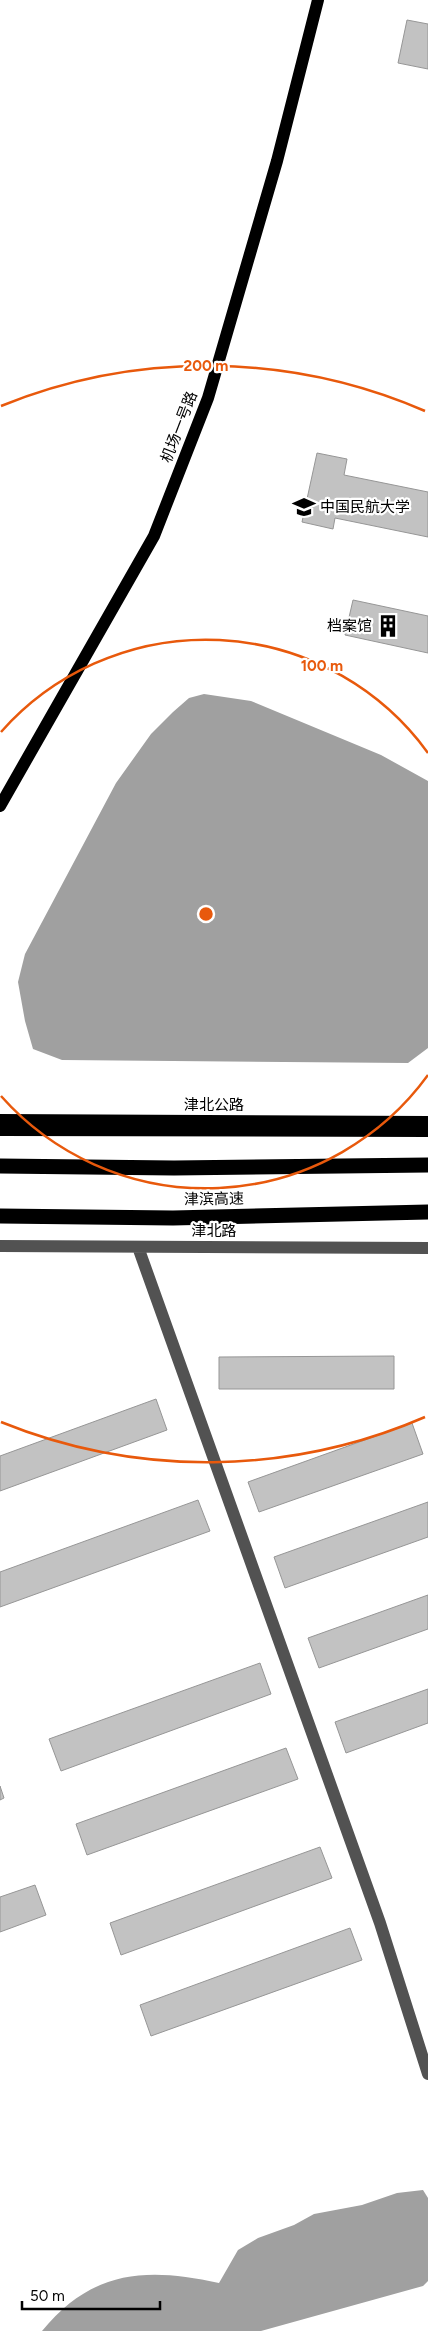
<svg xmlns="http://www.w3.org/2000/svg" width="428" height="2331" font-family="Figtree,'Noto Sans SC',sans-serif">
<rect width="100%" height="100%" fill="#fff"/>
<path fill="#a0a0a0" d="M204,694L251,701L381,755L428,781V1048L408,1063L62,1060L33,1049L25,1021L18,982L25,954L116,783L151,734L173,712L189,698Z
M423,2190L428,2198V2281L423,2286L261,2331H42C92,2270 146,2267 219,2283L238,2250L258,2238L294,2225L314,2214L362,2205L397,2193Z"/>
<path fill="#c2c2c2" stroke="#969696" d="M407,20L428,24V69L398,63Z
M317,453L347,459L344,475L428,492V537L335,518L333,529L302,522Z
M353,600L428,616V653L345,635Z
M394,1356V1389H219V1357Z
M156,1399L167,1430L0,1491V1456Z
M412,1423L423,1454L259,1512L248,1482Z
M198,1500L210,1531L0,1607V1572Z
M428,1502V1537L285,1588L274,1557Z
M428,1595V1629L319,1668L308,1638Z
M260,1663L271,1694L61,1771L49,1739Z
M428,1689V1723L346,1753L335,1722Z
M286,1748L298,1779L87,1855L76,1824Z
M0,1786L4,1798L0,1800Z
M320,1847L332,1878L121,1955L110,1923Z
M35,1885L46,1915L0,1932V1897Z
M350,1928L362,1960L151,2036L140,2005Z"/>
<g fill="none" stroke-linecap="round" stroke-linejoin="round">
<path stroke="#525252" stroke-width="12" d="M0,1246L428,1248
M138,1247L380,1923L428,2074"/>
<path stroke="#000" stroke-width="12" d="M0,806L154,536L208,398L277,161L318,0
M0,1120L428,1122
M0,1130L428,1131"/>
<path stroke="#000" stroke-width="15" d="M0,1166L174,1168L428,1165
M0,1216L173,1218L428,1212"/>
</g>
<g fill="none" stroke="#e8590c" stroke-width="2.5">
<path d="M428 1075A274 274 0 0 1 1 1096M1 732A274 274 0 0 1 428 753"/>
<path d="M425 1417A548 548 0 0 1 1 1422M1 406A548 548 0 0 1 425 411"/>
</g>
<defs>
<symbol id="university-bare" viewBox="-9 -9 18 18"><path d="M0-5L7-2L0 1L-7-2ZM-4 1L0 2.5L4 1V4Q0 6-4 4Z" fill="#000" stroke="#fff" stroke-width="2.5" paint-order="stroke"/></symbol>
<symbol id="building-bare" viewBox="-9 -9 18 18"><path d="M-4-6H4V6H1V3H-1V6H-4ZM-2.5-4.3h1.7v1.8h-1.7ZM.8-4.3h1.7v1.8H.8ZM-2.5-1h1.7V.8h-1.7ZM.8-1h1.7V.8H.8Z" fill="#000" stroke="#fff" stroke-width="2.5" paint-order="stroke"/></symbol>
</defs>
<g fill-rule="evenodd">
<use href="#university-bare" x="288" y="491" width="32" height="32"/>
<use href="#building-bare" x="372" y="610" width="32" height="32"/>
</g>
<g text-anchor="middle" stroke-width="4.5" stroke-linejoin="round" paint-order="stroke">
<g font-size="15" fill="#000" stroke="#fff">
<text transform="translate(179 427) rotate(-69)" y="5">机场一号路</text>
<text x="214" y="1110">津北公路</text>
<text transform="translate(214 1199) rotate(-1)" y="5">津滨高速</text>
<text x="214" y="1236">津北路</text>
</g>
<g font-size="15" fill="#000" stroke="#fff" text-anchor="start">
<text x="320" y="512">中国民航大学</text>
<text x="372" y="631" text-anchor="end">档案馆</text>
</g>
</g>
<circle cx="206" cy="914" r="8" fill="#e8590c" stroke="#fff" stroke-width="2.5"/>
<g font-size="15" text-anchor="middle" font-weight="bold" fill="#e8590c" stroke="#fff" stroke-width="4.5" stroke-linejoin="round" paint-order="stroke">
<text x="206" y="371">200 m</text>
<text x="322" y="671">100 m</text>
</g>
<path d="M22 2301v8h138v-8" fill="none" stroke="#000000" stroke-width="2.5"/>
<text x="30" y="2301" font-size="15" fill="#000000" stroke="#ffffff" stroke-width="4" paint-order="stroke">50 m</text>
</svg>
